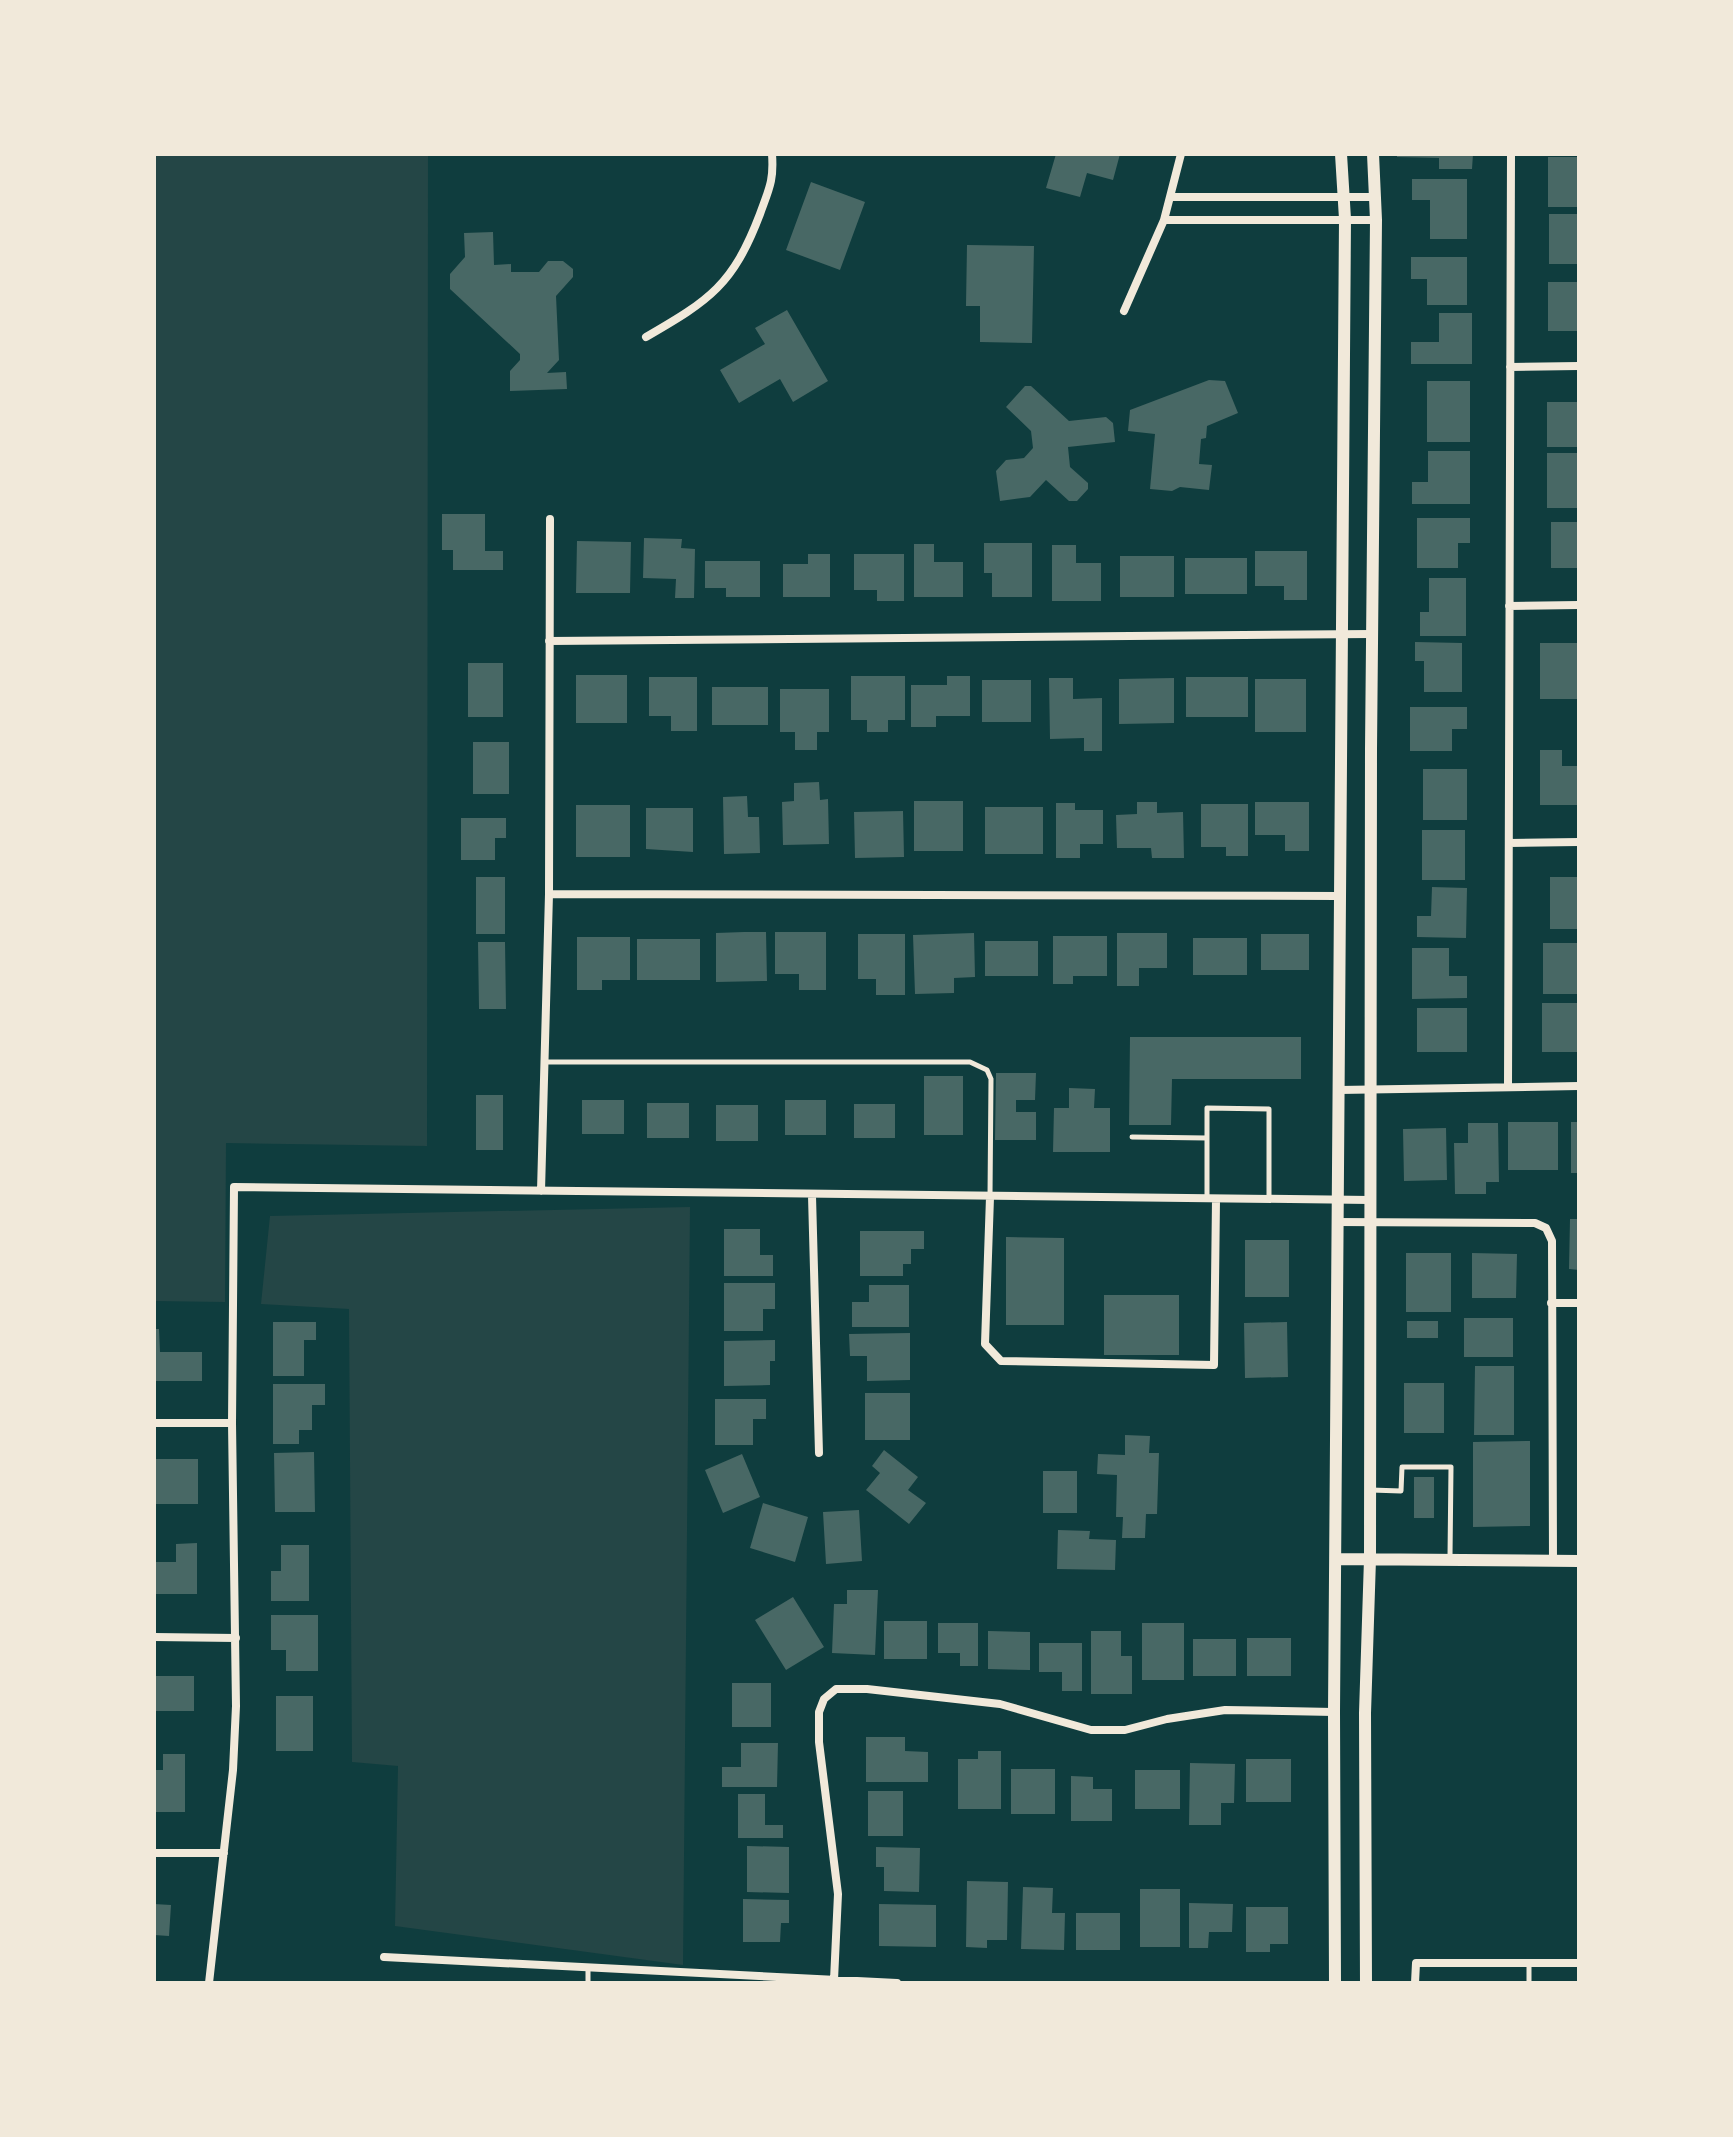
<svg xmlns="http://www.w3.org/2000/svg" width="1733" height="2137" font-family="'Nunito Sans',sans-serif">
<rect width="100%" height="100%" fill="#0f3d3e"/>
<path fill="#244646" d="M154,154H428L427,1146L226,1143L225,1302L154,1301Z
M690,1207L683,1965L395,1926L398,1766L352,1762L349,1309L261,1304L270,1216Z"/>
<path fill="#486865" d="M1056,154H1120L1113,180L1087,173L1080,197L1046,188Z
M1397,154H1473L1472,169H1439V158L1397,157Z
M1548,157H1579V207H1548Z
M1412,179H1467V239H1430V200H1412Z
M811,182L865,202L840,270L786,250Z
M1549,214H1579V264H1549Z
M493,232L494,265L511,264V272H539L548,261H563L573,269V277L556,296L559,360L547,373L566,372L567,389L510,391V371L520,360V354L450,289V274L465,257L464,233Z
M967,245L1034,246L1032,343L980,342V306H966Z
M1411,257H1467V305H1427V279H1411Z
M1548,282H1579V331H1548Z
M787,310L828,381L793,402L780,379L739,403L720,370L765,344L755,328Z
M1439,313H1472V364H1411V342H1439Z
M1209,380L1225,381L1238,413L1207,426L1206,438L1201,439L1199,464L1212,465L1209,490L1180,487L1172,491L1150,489L1155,434L1128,431L1130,410Z
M1427,381H1470V442H1427Z
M1025,386H1031L1069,421L1106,417L1113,423L1115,442L1068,447L1070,467L1088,483V489L1077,501H1069L1046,480L1030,497L1000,501L996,471L1006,460L1024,458L1033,448L1031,431L1006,407Z
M1547,402H1579V447H1547Z
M1428,451H1470V504H1412V482H1428Z
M1547,453H1579V508H1547Z
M442,514H485V551H503V570H453V550H442Z
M1417,518H1470V543H1458V568H1417Z
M1551,522H1579V568H1551Z
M644,538L682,539L681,548L695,549L694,598H675L676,579L643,578Z
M577,541L631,542L630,593H576Z
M984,543H1032V597H992V573H984Z
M914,544H934V562H963V597H914Z
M1052,545H1076V563H1101V601H1052Z
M1255,551H1307V600H1284V586H1255Z
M808,554H830V597H783V564H808Z
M854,554H904V601H877V590H854Z
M1120,556H1174V597H1120Z
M1185,558H1247V594H1185Z
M705,561H760V597H726V588H705Z
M1429,578H1466V636H1420V612H1429Z
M1415,642L1462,643V692H1424V661H1415Z
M1540,643H1579V699H1540Z
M468,663H503V717H468Z
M576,675H627V723H576Z
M851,676H905V720H888V732H867V720H851Z
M947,676H970V716H936V727H911V685H947Z
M649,677H697V731H671V716H649Z
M1186,677H1248V717H1186Z
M1049,678H1073V699L1102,698V751H1084V738L1050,739Z
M1174,678V723L1119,724V679Z
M1255,679H1306V732H1255Z
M982,680H1031V722H982Z
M712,687H768V725H712Z
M780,689H829V732H817V750H795V732H780Z
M1410,707H1467V729H1452V751H1410Z
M473,742H509V794H473Z
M1540,750H1562V766H1579V805H1540Z
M1423,769H1467V820H1423Z
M819,782L820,800L828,799L829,844L783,845L782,802L794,801V783Z
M747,796L748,817H759L760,853L724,854L723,797Z
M914,801H963V851H914Z
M1137,802H1157V813L1183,812L1184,858H1152L1151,848H1117L1116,815L1137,814Z
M1255,802H1309V851H1285V835H1255Z
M1056,803H1075V810H1103V844H1080V858H1056Z
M1201,804H1248V856H1226V847H1201Z
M576,805H630V857H576Z
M985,807H1043V854H985Z
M646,808H693V852L646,849Z
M903,811L904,857L855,858L854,812Z
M461,818H506V838H495V860H461Z
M1422,830H1465V880H1422Z
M476,877H505V934H476Z
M1550,877H1579V929H1550Z
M1432,887L1467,888L1466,938L1417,937V916H1431Z
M744,932H766L767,981L716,982V933Z
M775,932H826V990H799V974H775Z
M974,933L975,977L954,978V993L915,994L913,935Z
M1117,933H1167V968H1139V986H1117Z
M858,934H905V995H876V979H858Z
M1261,934H1309V970H1261Z
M1053,936H1107V976H1073V984H1053Z
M577,937H630V980H602V990H577Z
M1193,938H1247V975H1193Z
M637,939H700V980H637Z
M985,941H1038V976H985Z
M478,942H505L506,1009H479Z
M1543,943H1579V994H1543Z
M1412,948H1449V976H1467V998L1412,999Z
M1542,1003H1579V1052H1542Z
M1417,1008H1467V1052H1417Z
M1130,1037H1301V1079H1172L1171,1125H1129Z
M996,1073H1036L1035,1100H1016V1112H1036V1140H995Z
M924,1076H963V1135H924Z
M1069,1088L1095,1089L1094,1108H1110V1152H1053L1054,1108H1069Z
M476,1095H503V1150H476Z
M582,1100H624V1134H582Z
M785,1100H826V1135H785Z
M647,1103H689V1138H647Z
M854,1104H895V1138H854Z
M716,1105H758V1141H716Z
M1508,1122H1558V1170H1508Z
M1571,1122H1579V1173H1571Z
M1468,1123H1498L1499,1182H1486V1194H1455L1454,1143H1468Z
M1446,1128L1447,1180L1404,1181L1403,1129Z
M1570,1219H1579V1270L1569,1269Z
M724,1229H760V1255H773V1276H724Z
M860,1231H924V1249H911V1264H903V1276H860Z
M1006,1237L1064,1238V1325H1006Z
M1245,1240H1289V1297H1245Z
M1406,1253H1451V1312H1406Z
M1472,1253L1517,1254L1516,1298H1472Z
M724,1283H775V1309H763V1331H724Z
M869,1285H909V1327H852V1302H869Z
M1104,1295H1179V1355H1104Z
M1464,1318H1513V1357H1464Z
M1407,1321H1438V1338H1407Z
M273,1322H316V1340H304V1376H273Z
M1287,1322L1288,1377L1245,1378L1244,1323Z
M154,1329H159L160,1352H202V1381H154Z
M910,1333V1380L867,1381V1356H850L849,1334Z
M775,1340V1361H770V1385L724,1386V1341Z
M1475,1366H1514V1435H1474Z
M1404,1383H1444V1433H1404Z
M273,1384H325V1405H312V1430H299V1444H273Z
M865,1393H910V1440H865Z
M715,1399H766V1419H753V1445H715Z
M1125,1435L1150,1436L1149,1453H1159L1157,1514H1146L1145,1538H1122L1123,1517H1116L1117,1475L1097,1474L1098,1454L1125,1455Z
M1530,1441V1526L1473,1527V1442Z
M884,1450L918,1477L908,1490L926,1503L909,1524L866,1490L880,1473L872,1466Z
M314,1452L315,1512H275L274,1453Z
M742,1454L760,1497L723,1513L705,1470Z
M154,1459H198V1504H154Z
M1043,1471H1077V1513H1043Z
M1414,1477H1434V1518H1414Z
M763,1503L808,1517L795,1562L750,1548Z
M859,1510L862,1561L826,1564L823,1512Z
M1058,1530L1090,1531L1089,1539L1116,1540L1115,1570L1057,1569Z
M197,1543V1594H154V1562H176V1544Z
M281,1545H309V1601H271V1571H281Z
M847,1590H878L875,1655L832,1653L834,1604H847Z
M793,1597L824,1647L786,1670L755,1620Z
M271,1615H318V1671H286V1650H271Z
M884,1621H927V1659H884Z
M938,1623H978V1666H960V1653H938Z
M1142,1623H1184V1680H1142Z
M988,1631L1030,1632V1670L988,1669Z
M1091,1631H1121V1656H1132V1694H1091Z
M1247,1638H1291V1676H1247Z
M1193,1639H1236V1676H1193Z
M1039,1643H1082V1691H1062V1672H1039Z
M154,1676H194V1711H154Z
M732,1683H771V1727H732Z
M276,1696H313V1751H276Z
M866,1737H905V1751L928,1752V1782H866Z
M741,1743H778L777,1787H722V1767H741Z
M978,1751H1001V1809H958V1759H978Z
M163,1754H185V1812H154V1770H163Z
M1246,1759H1291V1802H1246Z
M1190,1763L1235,1764L1234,1803H1221V1825H1189Z
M1011,1769H1055V1814H1011Z
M1135,1770H1180V1809H1135Z
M1071,1776L1093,1777V1789H1112V1821H1071Z
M868,1791H903V1836H868Z
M738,1794H765V1825H783V1838H738Z
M747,1846L789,1847V1893L747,1892Z
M876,1847L920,1848L919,1892L884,1891V1867H876Z
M967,1881L1008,1882L1007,1940H987V1948L966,1947Z
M1023,1887L1053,1888L1052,1913H1065L1064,1950L1021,1949Z
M1140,1889H1180V1947H1140Z
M743,1899L789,1900V1923H781L780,1942H743Z
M1189,1903L1233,1904L1232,1932H1209L1208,1948H1189Z
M154,1904L171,1905L169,1936L154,1935Z
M879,1904L936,1905V1947L879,1946Z
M1246,1907H1288V1944H1270V1952H1246Z
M1076,1913H1120V1950H1076Z"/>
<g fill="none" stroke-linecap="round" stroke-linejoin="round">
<path stroke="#f1e9da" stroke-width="5" d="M545,1062H970L987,1070L991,1079L990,1196
M1132,1137L1207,1138
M1207,1199V1108L1269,1109V1199
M1371,1490L1401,1491L1402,1467H1451L1450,1557
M588,1983V1968
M1529,1983V1963"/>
<path stroke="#f1e9da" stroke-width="8" d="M1171,197H1376
M1164,220H1376
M1124,311L1164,220L1181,154
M646,337C710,300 733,285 760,214C769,189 774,181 772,154
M1510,367L1579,366
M1509,606L1579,605
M549,641L1372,634
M1509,843L1579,842
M549,894L1339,896
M1508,1087L1511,154
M1339,1090L1579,1086
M541,1191L549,894L550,519
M812,1196L819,1453
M990,1197L985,1344L1001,1361L1214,1365L1216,1200
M1336,1222L1535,1223L1546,1228L1552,1241L1553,1561
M1551,1303H1579
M154,1423H232
M154,1637L236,1638
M154,1853H224
M384,1957L897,1983
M834,1980L838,1894L819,1742V1712L824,1699L836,1689H867L1000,1704L1091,1730H1125L1167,1719L1225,1710L1334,1712
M209,1983L233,1770L236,1706L232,1423L234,1187L1370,1200
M1415,1983L1416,1963H1579"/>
<path stroke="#f1e9da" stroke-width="12" d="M1336,1559L1579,1561
M1335,1983L1334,1712L1345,219L1341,154
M1366,1983L1365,1713L1370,1559L1371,749L1376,220L1373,154"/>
</g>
<rect width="1733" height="2137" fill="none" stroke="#f1e9da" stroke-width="312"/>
</svg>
